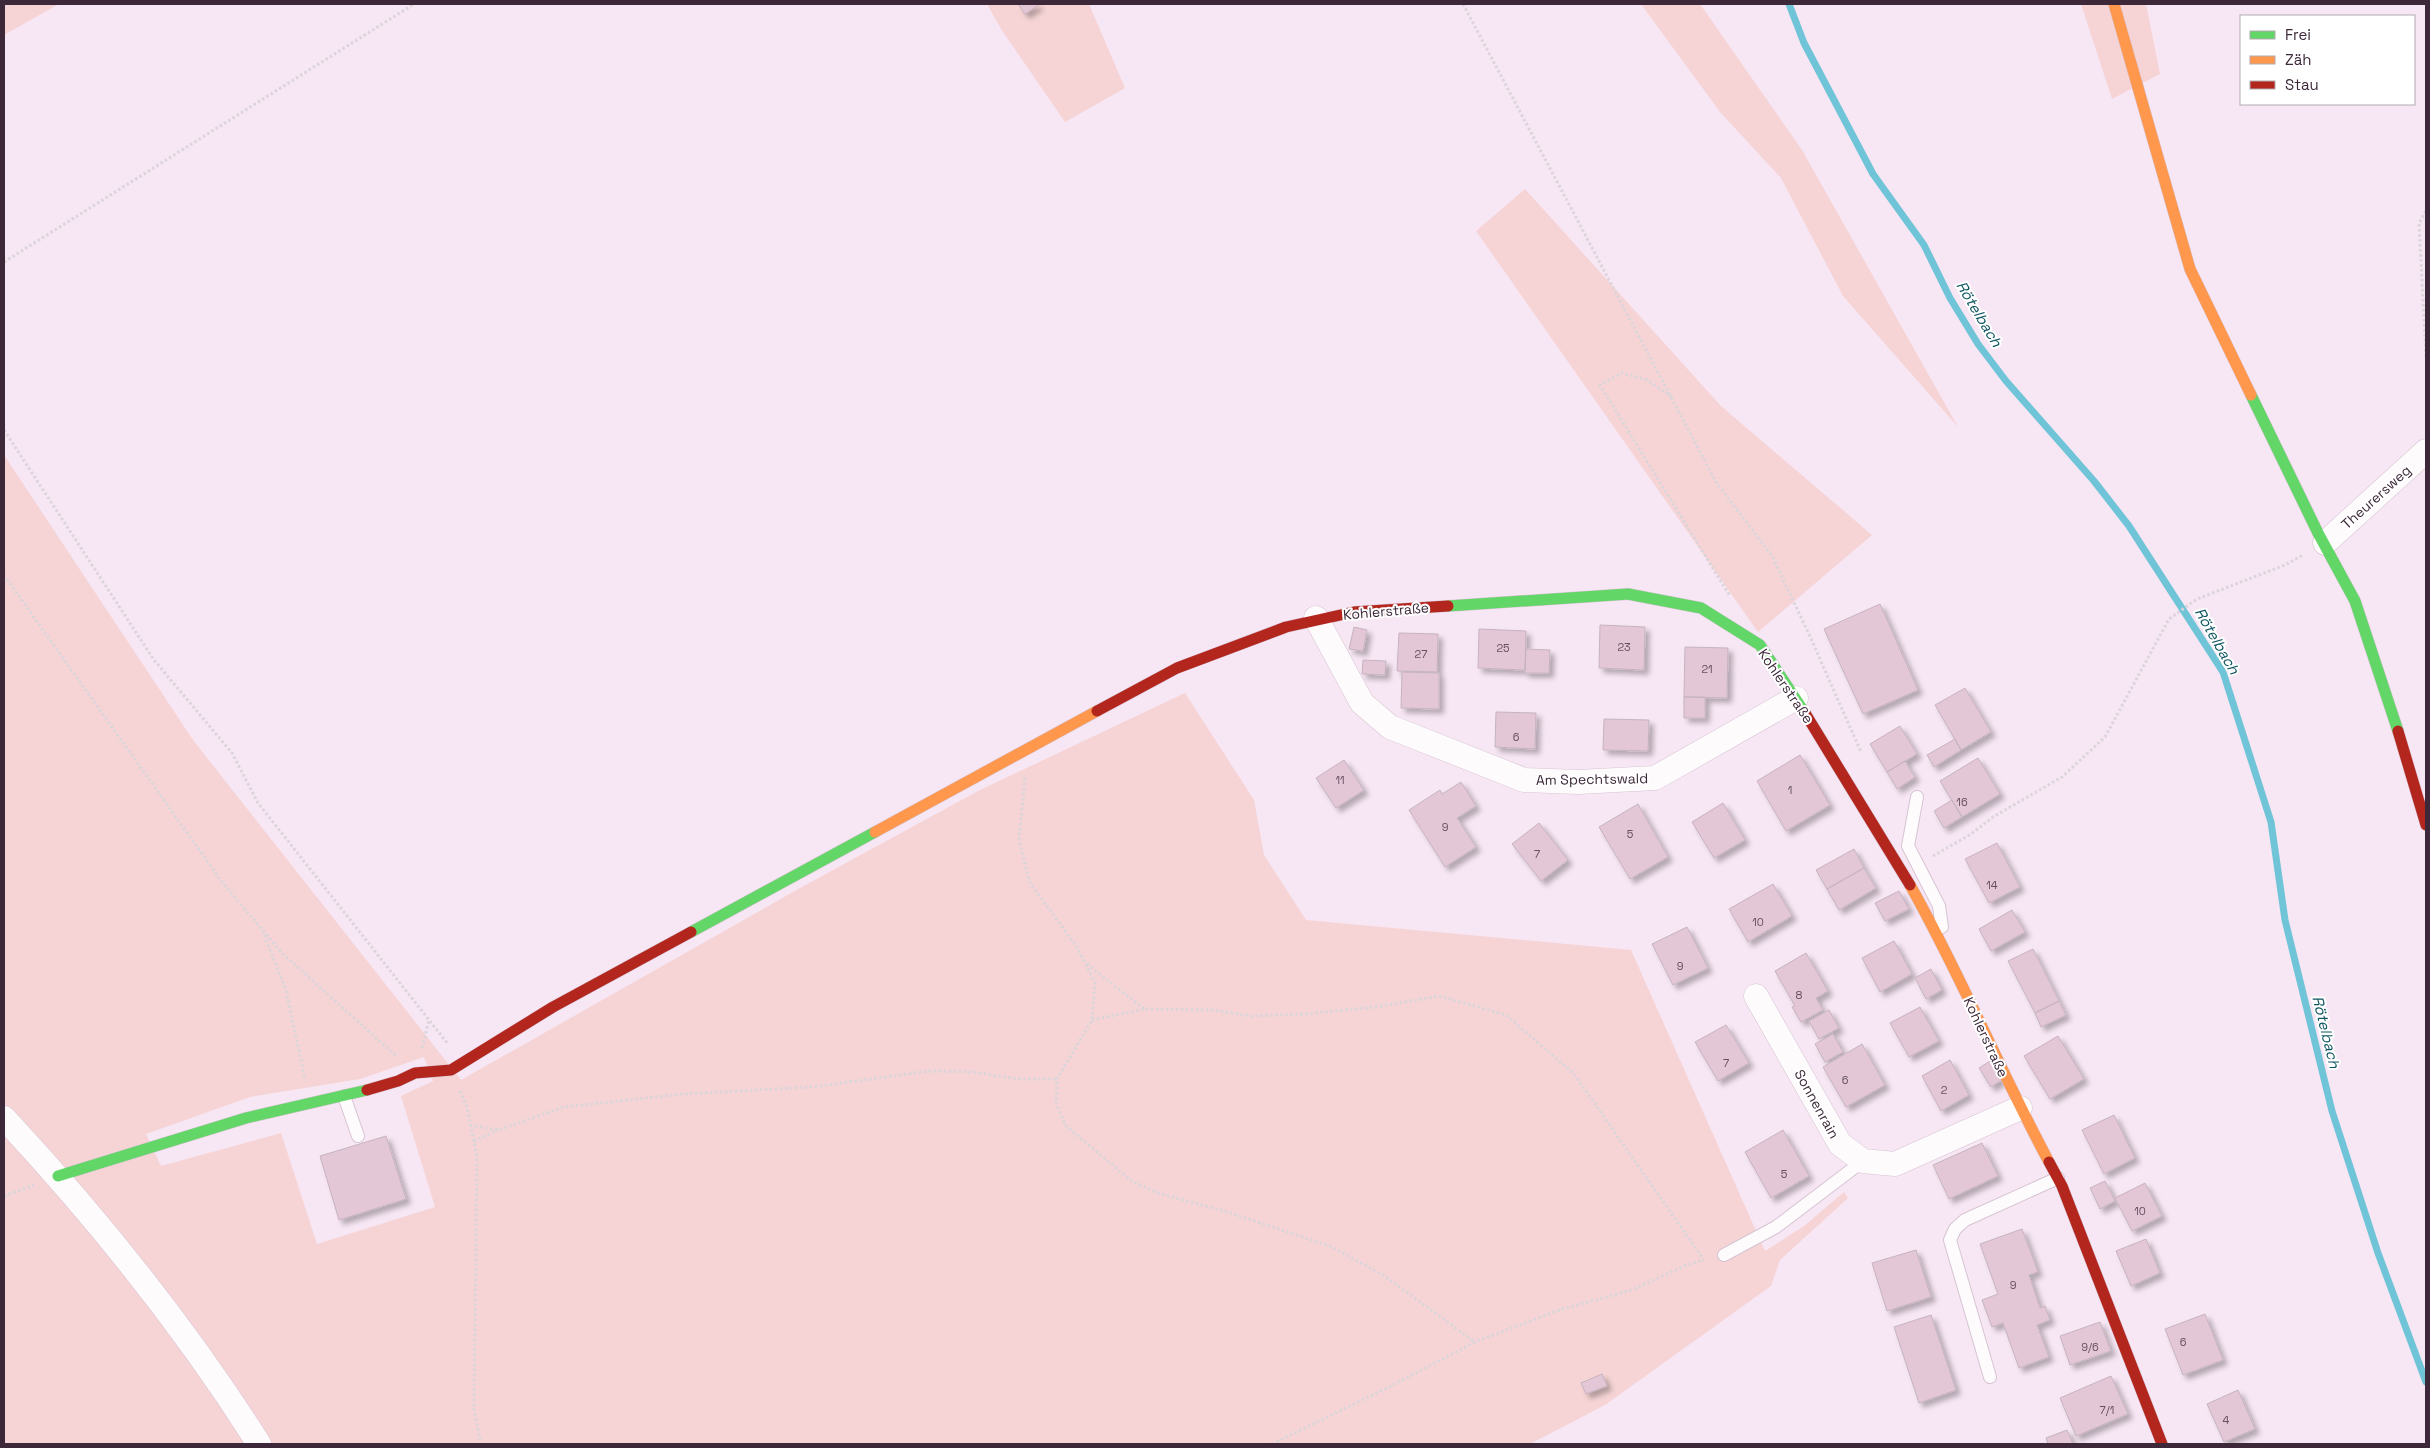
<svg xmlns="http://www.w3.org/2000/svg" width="2430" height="1448" font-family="'Space Grotesk',sans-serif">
<defs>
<filter id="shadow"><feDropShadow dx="4.5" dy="4.5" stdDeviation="2.5" flood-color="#0004"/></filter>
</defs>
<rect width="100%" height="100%" fill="#f7e6f4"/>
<path fill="#f6d4d5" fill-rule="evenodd" d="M4,4H59L4,35Z
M987,4H1089L1125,88L1065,122L1001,29Z
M1641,4H1700L1802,150L1958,427L1843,296L1781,178L1720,112Z
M2081,4H2146L2160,74L2112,99Z
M1525,189L1721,406L1872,535L1758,632L1476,231Z
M4,455L193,740L461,1080L800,888L980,790L1185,693L1254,800L1264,855L1306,920L1631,950L1765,1251L1804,1226L1844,1192L1848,1198L1780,1260L1771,1286L1605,1405L1530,1444H4ZM424,1057L433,1081L401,1096L435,1207L317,1244L281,1133L161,1166L146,1134L250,1097L360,1079Z"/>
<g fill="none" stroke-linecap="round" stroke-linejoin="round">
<path stroke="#70c4d7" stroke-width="7" d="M1789,4L1804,43L1873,174L1924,245L1950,298L1978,344L2006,381L2094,481L2129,526L2223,672L2271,822L2285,920L2332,1111L2378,1253L2426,1382"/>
</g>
<path fill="#e3c7d7" stroke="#c6b3bf" filter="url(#shadow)" d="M1018,4H1038L1039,5L1025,14Z
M1880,604L1918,690L1863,714L1824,629Z
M1600,625L1645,627L1644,670L1599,668Z
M1354,627L1367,630L1363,651L1349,649Z
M1479,629L1526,631L1525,670L1478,668Z
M1399,633L1438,634L1437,672L1397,671Z
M1685,647L1728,648L1727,698L1684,697Z
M1526,649L1550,650L1549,673H1525Z
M1363,660L1386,661L1385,675L1362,674Z
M1402,672L1439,673V709L1401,708Z
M1965,688L1991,732L1961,750L1935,705Z
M1684,697H1705V718H1684Z
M1496,712L1536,713L1535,749L1495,747Z
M1604,719L1649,720L1648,751L1603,750Z
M1900,726L1917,754L1887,772L1870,744Z
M1955,739L1961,750L1934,767L1927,755Z
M1800,755L1830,805L1786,831L1757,781Z
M1978,758L2000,794L1962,817L1940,781Z
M1344,760L1364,790L1336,808L1316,778Z
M1905,761L1915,777L1897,789L1887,772Z
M1461,782L1476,806L1457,818L1476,847L1445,867L1409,810L1440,790L1442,794Z
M1952,800L1962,817L1944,828L1934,811Z
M1723,803L1745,840L1714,858L1692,822Z
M1638,804L1668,857L1630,879L1599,827Z
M1539,823L1568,860L1541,881L1512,844Z
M1997,843L2020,887L1989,903L1965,859Z
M1854,849L1864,868L1827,889L1816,870Z
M1864,868L1876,888L1839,910L1827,889Z
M1773,884L1792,916L1748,942L1729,909Z
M1899,891L1909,909L1885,921L1875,903Z
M2012,910L2025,932L1991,951L1979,929Z
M1687,927L1708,968L1673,985L1652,944Z
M1894,941L1912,974L1880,992L1862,958Z
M2033,949L2059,1001L2035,1013L2008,961Z
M1806,953L1828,991L1816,998L1823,1010L1801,1022L1792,1007L1795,1006L1775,971Z
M1931,969L1942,990L1926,999L1915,978Z
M2059,1001L2066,1015L2041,1027L2035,1013Z
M1920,1007L1939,1041L1909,1057L1890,1023Z
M1829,1010L1839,1028L1819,1039L1809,1021Z
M1726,1025L1749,1063L1718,1081L1695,1042Z
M1833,1034L1843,1052L1825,1062L1815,1044Z
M2058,1036L2084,1079L2050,1099L2024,1056Z
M1862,1044L1885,1085L1846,1107L1823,1067Z
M1950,1060L1969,1095L1941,1111L1922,1076Z
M1990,1061L2002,1080L1991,1087L1979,1068Z
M2114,1115L2135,1158L2104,1174L2082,1130Z
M1783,1130L1809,1176L1771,1198L1745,1152Z
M386,1136L406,1199L339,1220L320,1156Z
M1982,1143L1998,1176L1949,1199L1933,1165Z
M2105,1181L2115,1201L2100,1209L2090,1188Z
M2145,1183L2162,1216L2132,1231L2115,1198Z
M2022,1229L2038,1272L2029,1275L2040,1308L2045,1306L2050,1320L2037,1325L2049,1357L2019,1368L2003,1323L1992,1327L1982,1300L1998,1294L1980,1244Z
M2146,1239L2160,1273L2131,1286L2116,1251Z
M1916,1250L1931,1297L1887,1311L1872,1263Z
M2205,1314L2223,1360L2183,1375L2165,1329Z
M1931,1315L1956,1390L1919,1403L1894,1327Z
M2100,1322L2111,1351L2070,1365L2060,1336Z
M1602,1374L1607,1386L1586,1394L1581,1383Z
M2111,1376L2128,1414L2076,1436L2060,1398Z
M2238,1390L2255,1429L2224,1442L2207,1404Z
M2067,1430L2073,1444H2048L2046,1438Z"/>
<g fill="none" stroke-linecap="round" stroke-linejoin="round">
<defs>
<path id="lane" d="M1917,797L1908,846L1939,906L1942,927
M344,1096L358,1136
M1724,1255L1776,1227L1863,1161
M1990,1377L1950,1240L1955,1229L1965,1220L2058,1178"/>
<path id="street" d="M2325,543L2426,451
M1316,618L1362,703L1390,727L1524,780L1578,782L1655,778L1796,698
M1756,996L1840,1144L1863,1161L1895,1164L2020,1108
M4,1118C98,1219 185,1327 259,1444"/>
<path id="fast" d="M2251,395L2318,533L2355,601L2398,731
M1448,606L1628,594L1701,608L1760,645L1805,713
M691,932L875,832
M58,1176L246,1118L367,1090"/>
<path id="slow" d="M2114,4L2190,269L2251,395
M875,832L1097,711
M1910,885C1961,975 2000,1071 2049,1162"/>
<path id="jam" d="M1097,711L1177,668L1286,627L1354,612L1448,606
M1805,713L1910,885
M2398,731L2426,825
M367,1090L398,1081L415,1073L451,1070L553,1007L691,932
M2049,1162L2062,1186L2162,1444"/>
</defs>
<use href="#lane" stroke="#d6c4d2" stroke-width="14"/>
<use href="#street" stroke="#d6c4d2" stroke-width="25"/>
<use href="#fast" stroke="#d6c4d2" stroke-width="12"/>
<use href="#slow" stroke="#d6c4d2" stroke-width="12"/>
<use href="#jam" stroke="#d6c4d2" stroke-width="12"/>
<path stroke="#dbd5da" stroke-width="3" stroke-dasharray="2.5 2.5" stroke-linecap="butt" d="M1463,4L1716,482L1772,556L1808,632L1861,752
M2426,211L2419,223L2426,357
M4,262L414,4
M1672,397L1647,380L1622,373L1600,385L1730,596
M4,430L154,660L232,753L258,803L448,1044
M4,575L222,882L282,953L396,1056
M1025,778L1019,840L1030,883L1077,947L1095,983L1092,1020L1057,1079L1056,1103L1066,1126L1133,1182L1158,1193L1224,1211L1330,1246L1383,1275L1475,1342
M1933,856L1971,834L1993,817L2062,777L2105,737L2169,619L2197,599L2285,565L2303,555
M264,935L286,990L305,1079
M1087,964L1144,1009
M1092,1020L1144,1009L1212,1010L1251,1016L1306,1014L1375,1007L1439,996L1506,1015L1574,1074L1704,1260
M422,1048L429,1020
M460,1091L467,1107L477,1157L474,1409L481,1444
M470,1125L498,1130L564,1107L683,1094L812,1087L930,1071L973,1072L1018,1079H1057
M474,1141L498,1130
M4,1196L34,1185
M1272,1444L1391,1386L1475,1342L1559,1310L1632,1290L1684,1266L1704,1260"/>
<use href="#lane" stroke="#fefbfd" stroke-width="12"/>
<use href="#street" stroke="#fefbfd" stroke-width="24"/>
<use href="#fast" stroke="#63d668" stroke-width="11"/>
<use href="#slow" stroke="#ff974d" stroke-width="11"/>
<use href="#jam" stroke="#b3261e" stroke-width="11"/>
</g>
<g text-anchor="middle" stroke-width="4" stroke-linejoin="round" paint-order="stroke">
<g font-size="11" fill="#665060">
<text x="1624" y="651">23</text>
<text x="1503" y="652">25</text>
<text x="1421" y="658">27</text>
<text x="1707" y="673">21</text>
<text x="1516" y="741">6</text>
<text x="1340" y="784">11</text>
<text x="1790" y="794">1</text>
<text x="1962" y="806">16</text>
<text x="1445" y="831">9</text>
<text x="1630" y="838">5</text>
<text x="1537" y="858">7</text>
<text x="1992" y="889">14</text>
<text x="1758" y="926">10</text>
<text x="1680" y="970">9</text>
<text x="1799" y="999">8</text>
<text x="1726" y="1067">7</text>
<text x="1845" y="1084">6</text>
<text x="1944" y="1094">2</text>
<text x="1784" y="1178">5</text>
<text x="2140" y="1215">10</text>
<text x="2013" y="1289">9</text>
<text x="2183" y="1346">6</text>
<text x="2090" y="1351">9/6</text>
<text x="2107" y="1414">7/1</text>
<text x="2226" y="1424">4</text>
</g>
<g font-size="14" fill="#3c2839" stroke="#fff">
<text transform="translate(2376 497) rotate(-42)" y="5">Theurersweg</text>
<text transform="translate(1386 611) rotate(-5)" y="5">Kohlerstraße</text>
<text transform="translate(1786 686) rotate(56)" y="5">Kohlerstraße</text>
<text transform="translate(1592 779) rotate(-1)" y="5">Am Spechtswald</text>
<text transform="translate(1986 1037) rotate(65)" y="5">Kohlerstraße</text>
<text transform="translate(1817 1104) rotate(61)" y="5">Sonnenrain</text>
</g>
<g font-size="15" font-style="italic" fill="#0d5560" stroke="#fff">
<text transform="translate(1979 314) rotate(59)" y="5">Rötelbach</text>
<text transform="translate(2217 641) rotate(60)" y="5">Rötelbach</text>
<text transform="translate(2326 1032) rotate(76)" y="5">Rötelbach</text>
</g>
</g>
<rect width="2430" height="1448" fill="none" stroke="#3c2839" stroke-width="10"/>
<rect x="2240" y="15" width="175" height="90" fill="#ffffff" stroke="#b1a9b0"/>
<rect x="2250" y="31" width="25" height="8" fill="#63d668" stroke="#b1a9b0"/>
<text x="2285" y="40" font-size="15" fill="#3c2839">Frei</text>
<rect x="2250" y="56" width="25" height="8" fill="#ff974d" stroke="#b1a9b0"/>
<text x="2285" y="65" font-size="15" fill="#3c2839">Zäh</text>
<rect x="2250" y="81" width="25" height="8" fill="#b3261e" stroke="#b1a9b0"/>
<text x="2285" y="90" font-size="15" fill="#3c2839">Stau</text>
</svg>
